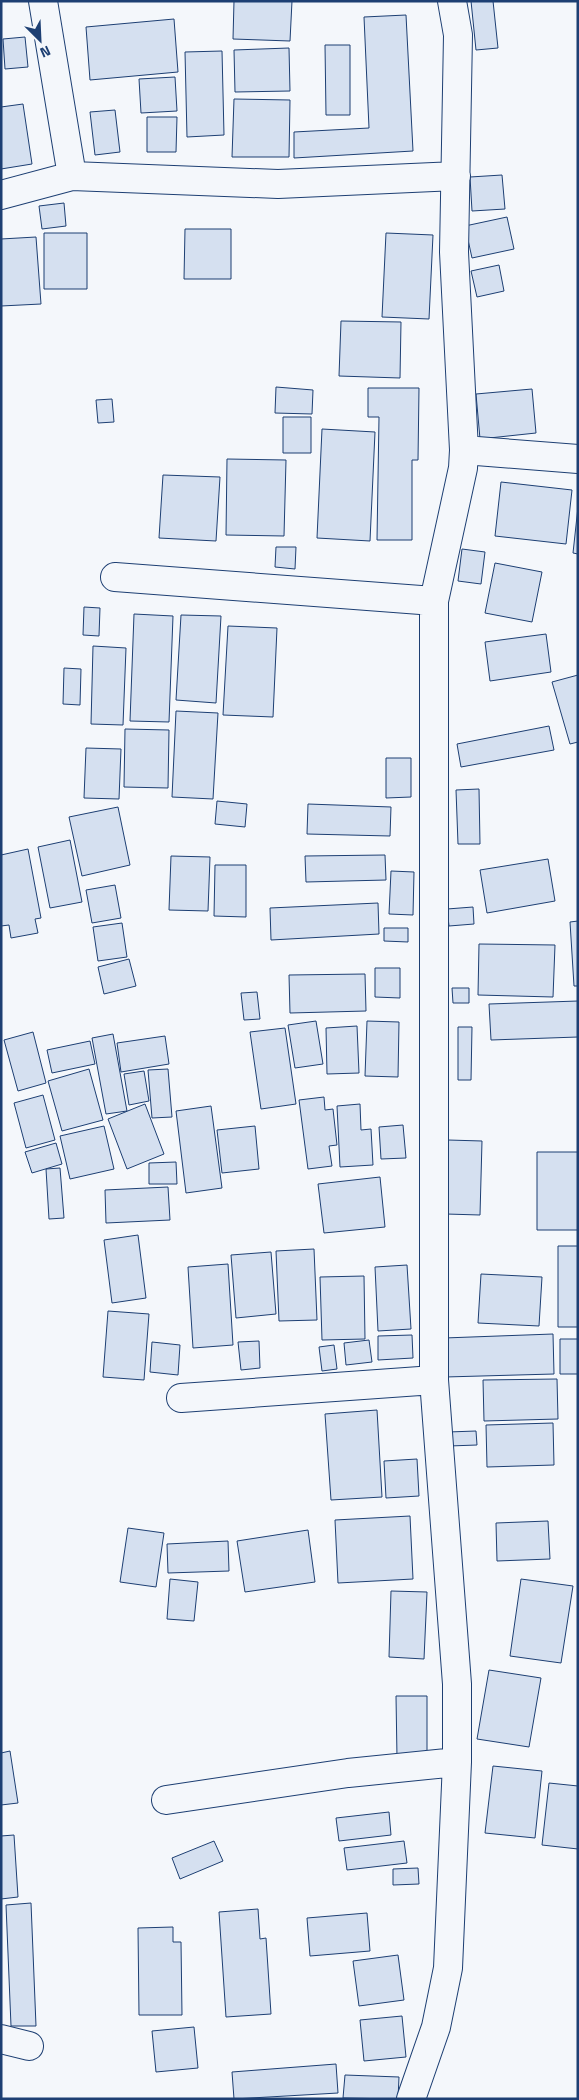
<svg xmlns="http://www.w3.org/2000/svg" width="579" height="2100" font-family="'Titillium Web',sans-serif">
<rect width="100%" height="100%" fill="#f4f7fb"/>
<path fill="#d5e0f0" stroke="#1d3f73" d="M234,1H292L290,41L233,39Z
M471,1H493L498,48L476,50Z
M406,15L413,151L294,158V132L369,128L364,17Z
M174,19L178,72L90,80L86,27Z
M25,37L28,67L5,69L3,39Z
M325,45H350V115H326Z
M289,48L290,91L235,92L234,50Z
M222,51L224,135L187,137L185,52Z
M175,77L177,111L141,113L139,79Z
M234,99L290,100L289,157H232Z
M23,104L32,164L1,169V107Z
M115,110L120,152L95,155L90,112Z
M147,117H177L176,152H147Z
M502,175L505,209L472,211L470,177Z
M64,203L66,226L42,229L39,206Z
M507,217L514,249L472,258L465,226Z
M185,229H231V279H184Z
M44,233H87V289H44Z
M386,233L433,235L429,319L382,317Z
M36,237L41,304L1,306V239Z
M499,265L504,291L477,297L471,271Z
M341,321L401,322L400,378L339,376Z
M276,387L313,390L312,414L275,413Z
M368,388H419L418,460H412V540H377L379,417H368Z
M532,389L536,433L480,439L476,394Z
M112,399L114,422L98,423L96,400Z
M283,417H311V453H283Z
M322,429L375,432L370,541L317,538Z
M227,459L286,460L284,536L226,535Z
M163,475L220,477L216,541L159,538Z
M501,482L572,490L566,544L495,536Z
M578,507V554L573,553Z
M276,547H296L295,569L275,567Z
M462,549L485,552L481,584L458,581Z
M495,563L542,572L532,622L485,613Z
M84,607L100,608L99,636L83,635Z
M134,614L173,616L169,722L130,721Z
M181,615L221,616L216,703L176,700Z
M228,626L277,628L273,717L223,715Z
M546,634L551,672L490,681L485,642Z
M93,646L126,648L123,725L91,724Z
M64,668L81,669L80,705L63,704Z
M578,675V742L570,744L552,682Z
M176,711L218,713L213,799L172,797Z
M549,726L554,750L461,767L457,744Z
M125,729L169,730L168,788L124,787Z
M86,748L121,749L119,799L84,798Z
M386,758H411V797L386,798Z
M479,789L480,844H458L456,790Z
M217,801L247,804L245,827L215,824Z
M308,804L391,807L390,836L307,834Z
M118,807L130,865L82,876L69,817Z
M70,840L82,902L50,908L38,847Z
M28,849L41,918L35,919L38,933L11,938L9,925L1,926V855Z
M385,855L386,880L306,882L305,856Z
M171,856L210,857L208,911L169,910Z
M548,859L555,901L487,913L480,870Z
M215,865H246V917L214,916Z
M391,871L414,872L413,915L389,914Z
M115,885L121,918L92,923L86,890Z
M378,903L379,934L271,940L270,908Z
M473,907L474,924L449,926L447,909Z
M578,921V986H574L570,922Z
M122,923L127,957L98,961L93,927Z
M384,928H408V942L384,941Z
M479,944L555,945L553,997L478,995Z
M129,959L136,986L104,994L98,967Z
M375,968H400V998L375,997Z
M365,974L366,1011L290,1013L289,975Z
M452,988H469V1003H453Z
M257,992L260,1019L244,1020L241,993Z
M578,1001V1037L491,1040L489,1004Z
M316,1021L323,1064L295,1068L288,1025Z
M367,1021L399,1022L398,1077L365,1076Z
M357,1026L359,1073L327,1074L326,1028Z
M458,1027H472L471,1080H458Z
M285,1028L296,1104L261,1109L250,1032Z
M33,1032L46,1083L18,1091L4,1040Z
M113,1034L127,1111L106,1114L92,1038Z
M165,1036L169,1064L121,1072L117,1043Z
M90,1041L95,1064L52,1073L47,1050Z
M89,1069L103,1120L62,1131L48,1081Z
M168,1069L172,1117L152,1118L148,1070Z
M144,1071L149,1101L129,1105L124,1074Z
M43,1095L55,1140L26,1148L14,1103Z
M324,1097L325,1110L333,1109L337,1145L329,1146L332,1166L308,1169L299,1100Z
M145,1104L164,1154L127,1169L108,1119Z
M360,1104L361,1130L371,1129L373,1165L340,1167L337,1106Z
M211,1106L222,1188L186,1193L176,1111Z
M403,1125L406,1158L381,1159L379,1127Z
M104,1126L114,1169L70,1179L60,1136Z
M255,1126L259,1169L222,1173L217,1130Z
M448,1140L482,1141L480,1215L446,1214Z
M56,1143L62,1164L32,1173L25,1152Z
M537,1152H578V1230H537Z
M176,1162L177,1184H149V1163Z
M60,1168L64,1218L49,1219L46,1169Z
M380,1177L385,1227L324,1233L318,1184Z
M168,1187L170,1220L106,1223L105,1190Z
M138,1235L146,1298L112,1303L104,1240Z
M558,1246H578V1327H558Z
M314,1249L317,1320L279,1321L276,1251Z
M271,1252L276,1314L236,1318L231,1255Z
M228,1264L233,1345L193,1348L188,1267Z
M407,1265L411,1329L378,1331L375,1267Z
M481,1274L542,1277L539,1326L478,1323Z
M364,1276L365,1339L322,1340L320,1277Z
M108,1311L149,1314L144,1380L103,1377Z
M553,1334L554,1374L445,1377L444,1338Z
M412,1335L413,1358L378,1360V1336Z
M560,1339H578V1374H560Z
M369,1340L372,1362L346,1365L344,1343Z
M259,1341L260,1368L241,1370L238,1342Z
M152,1342L180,1345L178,1375L150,1372Z
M334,1345L337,1369L322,1371L319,1347Z
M557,1379L558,1419L484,1421L483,1380Z
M377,1410L382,1497L331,1500L325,1414Z
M553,1423L554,1465L487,1467L486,1425Z
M476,1431L477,1445L449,1446L448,1432Z
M417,1459L419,1496L386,1498L384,1461Z
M410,1516L413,1579L338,1583L335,1520Z
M548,1521L550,1559L497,1561L496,1523Z
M128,1528L164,1533L156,1587L120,1582Z
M308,1530L315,1582L245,1592L237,1541Z
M228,1541L229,1571L168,1573L167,1544Z
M170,1579L198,1582L194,1621L167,1619Z
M521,1579L573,1586L561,1663L510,1656Z
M391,1591L427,1592L424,1659L389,1657Z
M489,1670L541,1678L529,1747L477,1739Z
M396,1696H427V1757L397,1758Z
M10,1751L18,1803L1,1805V1753Z
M493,1766L542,1771L535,1838L485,1833Z
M549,1783L578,1786V1849L542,1845Z
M389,1812L391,1835L339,1841L336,1818Z
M14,1835L18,1897L1,1899V1836Z
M214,1841L223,1861L180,1879L172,1858Z
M404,1841L407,1863L347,1870L344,1848Z
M418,1868L419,1884L393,1885V1869Z
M31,1903L36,2026H11L6,1905Z
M258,1909L260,1939L266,1938L271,2014L226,2017L219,1912Z
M367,1913L370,1951L310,1956L307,1918Z
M173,1927V1942H181L182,2015H139L138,1928Z
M398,1955L404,2000L359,2006L353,1961Z
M402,2016L406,2057L364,2061L360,2020Z
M194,2027L198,2068L156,2072L152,2031Z
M336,2064L338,2093L234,2099L232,2072Z
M345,2075L399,2077L398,2099L343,2098Z"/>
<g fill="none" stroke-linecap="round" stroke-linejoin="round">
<defs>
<path id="street" d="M43,1L72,176
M1,195L72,176L278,184L456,176
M464,450L578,459
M115,577L434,601
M181,1398L434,1380
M166,1800L348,1773L457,1762
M1,2039L29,2046
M411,2099L436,2027L448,1968L457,1762V1684L434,1380V601L463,468L464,450L454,252L458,35L452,1"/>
</defs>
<use href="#street" stroke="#1d3f73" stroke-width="30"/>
<use href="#street" stroke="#f4f7fb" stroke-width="28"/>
</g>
<rect width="579" height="2100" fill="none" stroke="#1d3f73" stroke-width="5"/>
<g transform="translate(40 40) rotate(156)" stroke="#f4f7fb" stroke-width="4" paint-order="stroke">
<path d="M0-4L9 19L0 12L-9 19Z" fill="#1d3f73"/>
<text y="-8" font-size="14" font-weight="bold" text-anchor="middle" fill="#1d3f73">N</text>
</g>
</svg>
